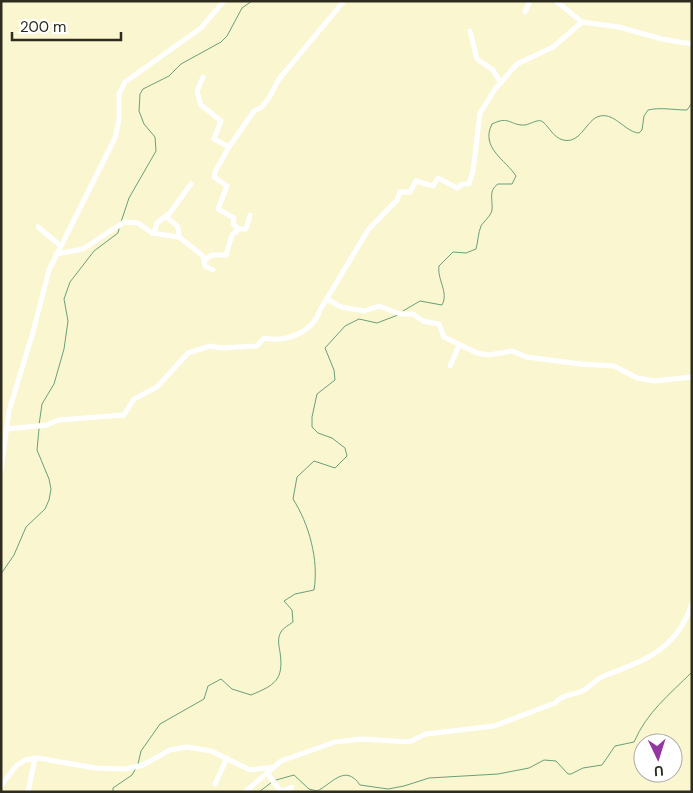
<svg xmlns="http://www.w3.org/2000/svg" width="693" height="793" font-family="'DM Sans',sans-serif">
<rect width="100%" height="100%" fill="#faf6d0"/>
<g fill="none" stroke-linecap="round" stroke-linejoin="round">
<path stroke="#68a07b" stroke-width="1" d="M121,222L129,198L156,151L155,137L144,124L139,111L140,94L143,89L169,76L181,64L221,42L227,36L242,8L252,1
M403,311L420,301L442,305C449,292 437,280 439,266L453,252L466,253L476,249C478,242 478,233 481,226C484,221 491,216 492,210C493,199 488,191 498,184H512L516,176C506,160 480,148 492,124C510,115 510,126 525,125C531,124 539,118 543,122C550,128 553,137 563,140C580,144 585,123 597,117C614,110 624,132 639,133L642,130L644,116L648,110C661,107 673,110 687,110L692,103
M39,425L42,404L54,384L64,349L68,321L64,299L70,282L94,251L118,233L119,229
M1,574L14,555L26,527L45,509L49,500L51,489L49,479L37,450L39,429
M138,764L141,751L160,724L204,699L208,686L221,679L232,689L251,695C275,685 284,680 280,652C279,646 277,638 281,632C283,628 289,625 293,622L292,610L284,601L295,594L314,590C319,560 309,524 293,499L297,477L314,461L335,468L347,456L345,448L332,438L318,433L312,427V417L317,394L335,380L334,370L325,348L345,326L359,319L377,323L398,315
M276,780L294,775L309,789L317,791C332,784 345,763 360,785L388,789L404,786L429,778L498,774L529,768L544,760L556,761L568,774H571L583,768L602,765L615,746L634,742C647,712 669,695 692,672
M113,792V788L132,775L136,768
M259,792L272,782"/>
<path stroke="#fff" stroke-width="5" d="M525,12L530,1
M582,22L619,27L662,39L692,44
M470,31L477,59L493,70L501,83
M203,77L197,91L201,105L221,121L214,139L229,147L254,111L262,107L269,98L279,79L344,1
M191,184L167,217L178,227L179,237L203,256L205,266L213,270
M38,227L61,246
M239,229H246L250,215
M154,233L157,223L167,215
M56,254L83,249L124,222L138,223L152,233L179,237
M205,260L212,255H226L232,235L239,229L233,224L234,218L218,209L227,186L214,177L216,170L229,147
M327,299L341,307L364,311L379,306L400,314H413L423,321L439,324L444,337L477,353L489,355L512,351L526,357L581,364L614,366L637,378L655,381L692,377
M450,366L459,346
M7,429L47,425L58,420L124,415L134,399L157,387L188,353L210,346L221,348L257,346L264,338C286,343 313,332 320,310L368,230L397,200L400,192H410L416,181L433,186L438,178L457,188L463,184H469L473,171L480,113L495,89L517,64L553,47L582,22L556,1
M1,470L9,411L33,332L49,270L115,138L119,120V94L125,82L201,28L224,1
M267,773L281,792
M215,784L227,758
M1,786L16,766L25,760L38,758L95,768L126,769L143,765L170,750L187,747L211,751L250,770L274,767
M28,792L35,758
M245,792L281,761L335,742L362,739L409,742L426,734L494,726L555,703C563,694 571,696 582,691C590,688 595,679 604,676C645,660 677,650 692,603
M281,792L292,787"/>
</g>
<rect width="693" height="793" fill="none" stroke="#2e2c1e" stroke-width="5"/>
<g transform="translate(658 758) rotate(176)"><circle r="24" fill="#ffffff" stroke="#ababa5"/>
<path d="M0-4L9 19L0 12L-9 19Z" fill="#9437a1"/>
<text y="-8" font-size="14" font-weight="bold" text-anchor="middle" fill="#2e2c1e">U</text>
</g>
<path d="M12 32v8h109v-8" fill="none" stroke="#2e2c1e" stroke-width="2.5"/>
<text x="20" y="32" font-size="15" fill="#2e2c1e" stroke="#ffffff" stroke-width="4" paint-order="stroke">200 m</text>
</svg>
